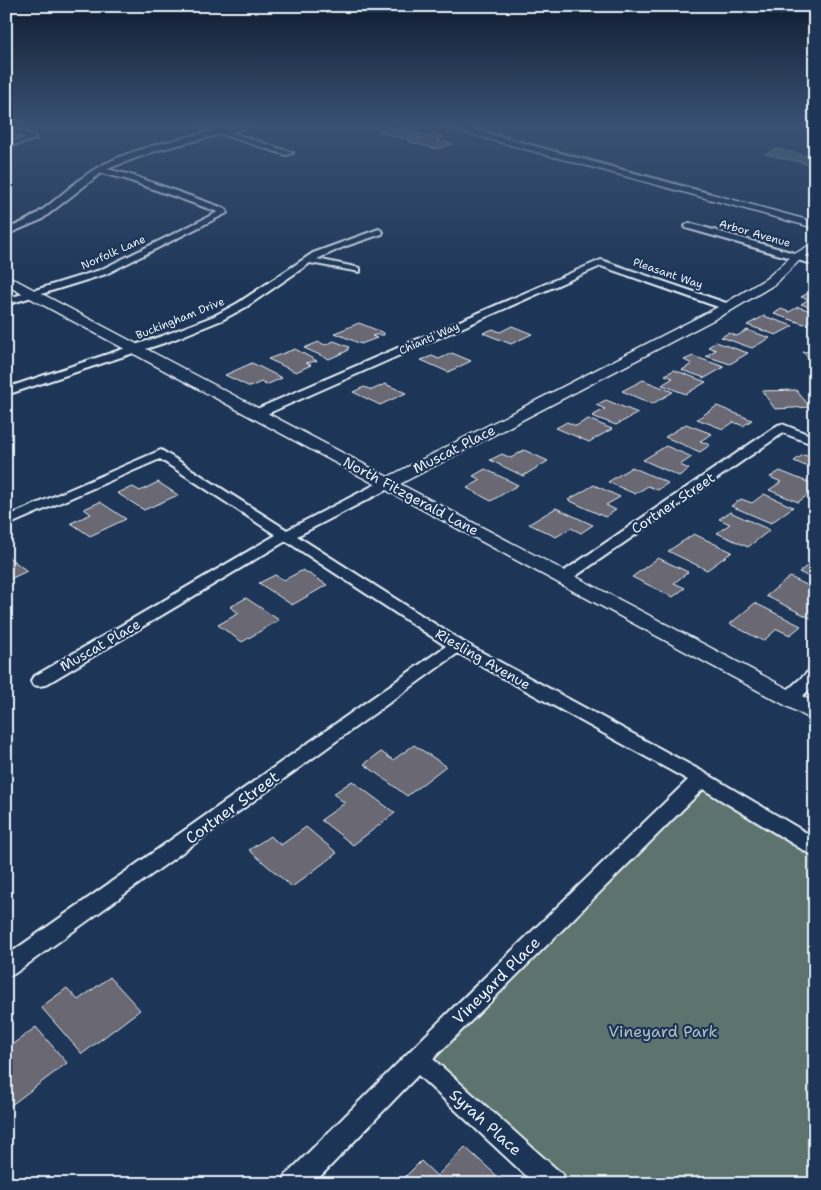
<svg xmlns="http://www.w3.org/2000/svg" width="821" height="1190" font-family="'Shantell Sans',sans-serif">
<rect width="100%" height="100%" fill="#1d3557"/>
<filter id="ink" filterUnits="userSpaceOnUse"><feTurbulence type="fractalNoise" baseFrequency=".02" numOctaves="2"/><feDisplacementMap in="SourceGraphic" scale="10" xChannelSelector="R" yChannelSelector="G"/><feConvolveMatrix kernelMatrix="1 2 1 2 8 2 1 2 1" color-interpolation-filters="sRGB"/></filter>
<g filter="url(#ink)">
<path fill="#5d736e" stroke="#a2b2b3" d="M451,124L469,126L711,192L690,188Z
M777,149L815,158V161L808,164L765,154Z
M701,779L815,848V1184H554L417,1059Z"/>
<path fill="#696873" stroke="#e8f1f8" d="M392,127L422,135L403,139L378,131Z
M435,135L444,137L436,140L453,144L436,149L407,141Z
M808,293L815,295V309L801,304L809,299L801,297Z
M798,307L815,312V318L804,324L774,314L781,309L789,312Z
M764,316L793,326L776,335L747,325Z
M359,323L384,333V335H375L372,336L377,338L361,344L335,333Z
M512,326L532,334L511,344L483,333L493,329L500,332Z
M747,330L770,338L752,348L721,337L729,333L737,336Z
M334,341L349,347L347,351L329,359L304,348L319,342L325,345Z
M716,342L748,353L730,364L706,356L716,350L708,347Z
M295,349L317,361L306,363L311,365L296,372L268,359Z
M815,351V366L803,352Z
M452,353L471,361L448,372L421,360L432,356L439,359Z
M693,356L724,367L705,378L682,370L692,364L684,360Z
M252,363L282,378L266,385L261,382L250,387L225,375Z
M674,370L706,382L686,394L662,385L673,378L665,375Z
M643,380L673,392L652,404L622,391Z
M385,384L406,393L380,405L353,392L364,387L372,390Z
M796,390L810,407L775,409L762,391Z
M606,400L638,413L616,425L592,416L605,409L596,405Z
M717,406L752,420L743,426L734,422L723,429L697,419Z
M588,419L612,429L589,442L556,428L567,422L576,426Z
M686,424L712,434L700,441L710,445L700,452L665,437Z
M666,446L692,457L680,465L689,469L679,476L643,460Z
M524,450L548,461L523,476L490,460L502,454L511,458Z
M803,455L815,458V470L794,461Z
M632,467L668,483L658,490L648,486L635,494L608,482Z
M485,469L518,485L491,501L467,488L481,480L473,476Z
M780,471L815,485V490L798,502L769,490L781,482L770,477Z
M158,482L178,495L144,510L117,493L133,487L140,491Z
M594,485L620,497L606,505L616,510L605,517L568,500Z
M764,494L793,507L771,523L731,506L741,499L752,503Z
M100,502L126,519L90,536L71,523L91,514L84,509Z
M556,508L593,525L581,533L571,528L556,537L529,524Z
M730,512L770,530L748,547L717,533L730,524L719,519Z
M694,534L732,552L707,570L668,551Z
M6,555L27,571L6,581Z
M658,558L688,572L674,583L685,588L673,597L632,577Z
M815,560V580L799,572Z
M303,570L327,585L292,605L259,583L275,575L284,580Z
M790,577L815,589V599L811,601L815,603L814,620L766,596Z
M246,598L279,620L242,642L218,625L239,613L230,607Z
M755,603L801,626L790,635L777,629L763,641L730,624Z
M414,745L446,766L407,796L364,764L381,752L393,760Z
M352,781L395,813L353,845L321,820L345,803L333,794Z
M306,827L337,853L292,887L249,850L270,836L281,845Z
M110,977L140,1010L82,1054L41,1007L67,988L78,1000Z
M36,1027L67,1063L6,1109V1049Z
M465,1147L506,1184H398L421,1161L437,1176Z"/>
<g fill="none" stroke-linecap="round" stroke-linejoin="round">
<defs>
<path id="minor" d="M195,124C204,124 213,129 222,129C233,130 245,124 257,124L230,132L293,153L286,155L221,134L158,150L107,169L131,175L226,209L227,213L106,274L6,305V299L100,270L218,212L125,179L101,173L41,220L6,235V229C47,215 63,188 97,168C132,148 175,140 213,131Z
M6,125L35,137L36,139L6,147V143L25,138L6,130Z
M689,223L815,259V265L686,228L685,226Z
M379,229L383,232L382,234L346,246L317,259L360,268V272L310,263L246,307L222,320L170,341L6,395V388L162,336L214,316L238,303L313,253Z
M601,260L732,305L733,307L728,310L724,309L601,266L260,417H252L250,414L252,411Z
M782,424L815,437V445L783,433L570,580H560L558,577L560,574L778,425Z
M161,450L287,530L382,481H392L394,484L392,487L297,536L463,642L707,774L815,838V855L808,853L703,789L433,1059L563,1175L566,1184H535L418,1075L313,1184H283L286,1175L453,1008L688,780L458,653L14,974L6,977V956L446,646L286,541L45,685L39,686L33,685L31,681L33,677L276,535L160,459L6,526V517Z
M815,670V684C805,693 796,706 783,702L781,698L783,694L809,671Z"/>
<path id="tertiary" d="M440,124H453L815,222V228L441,126Z
M815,242V250L801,259L775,284L732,310L400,484L815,703V719L807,717L6,285V276L10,277L388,477L724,304L767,278L793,255Z"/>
</defs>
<use href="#minor" stroke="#e8f1f8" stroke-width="4"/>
<use href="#tertiary" stroke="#e8f1f8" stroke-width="3"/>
<use href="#minor" fill="#1d3557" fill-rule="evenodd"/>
<use href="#tertiary" fill="#1d3557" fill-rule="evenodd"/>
</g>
</g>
<linearGradient id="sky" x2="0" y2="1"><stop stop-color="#101d30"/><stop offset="0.43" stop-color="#3a5174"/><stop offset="1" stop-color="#3a5174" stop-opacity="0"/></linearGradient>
<rect width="821" height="290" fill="url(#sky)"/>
<g text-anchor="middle" stroke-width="4.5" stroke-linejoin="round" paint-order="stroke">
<g font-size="11" fill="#e8f1f8" stroke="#1d3557">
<text transform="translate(755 233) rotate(16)" y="4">Arbor Avenue</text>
<text transform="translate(113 252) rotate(-24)" y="4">Norfolk Lane</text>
<text transform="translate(668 273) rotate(19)" y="4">Pleasant Way</text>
<text transform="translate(180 318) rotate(-22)" y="4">Buckingham Drive</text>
<text transform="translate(429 338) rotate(-24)" y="4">Chianti Way</text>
</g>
<g font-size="14" fill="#e8f1f8" stroke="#1d3557">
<text transform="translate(454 449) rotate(-27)" y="5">Muscat Place</text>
<text transform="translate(411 496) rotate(28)" y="5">North Fitzgerald Lane</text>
<text transform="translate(673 503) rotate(-34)" y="5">Cortner Street</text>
<text transform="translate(100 645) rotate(-30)" y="5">Muscat Place</text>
<text transform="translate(483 659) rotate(30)" y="5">Riesling Avenue</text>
</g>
<g font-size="16" fill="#e8f1f8" stroke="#1d3557">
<text transform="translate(232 807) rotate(-36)" y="6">Cortner Street</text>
<text transform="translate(496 980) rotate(-45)" y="6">Vineyard Place</text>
<text transform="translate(486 1122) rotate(42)" y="6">Syrah Place</text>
</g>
<g font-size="16" fill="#b0bfc1" stroke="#1d3557">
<text x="663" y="1037">Vineyard Park</text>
</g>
</g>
<rect width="821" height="1190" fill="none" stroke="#1d3557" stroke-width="25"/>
<rect x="12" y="12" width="796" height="1165" fill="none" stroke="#e8f1f8" stroke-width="2" filter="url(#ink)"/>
</svg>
